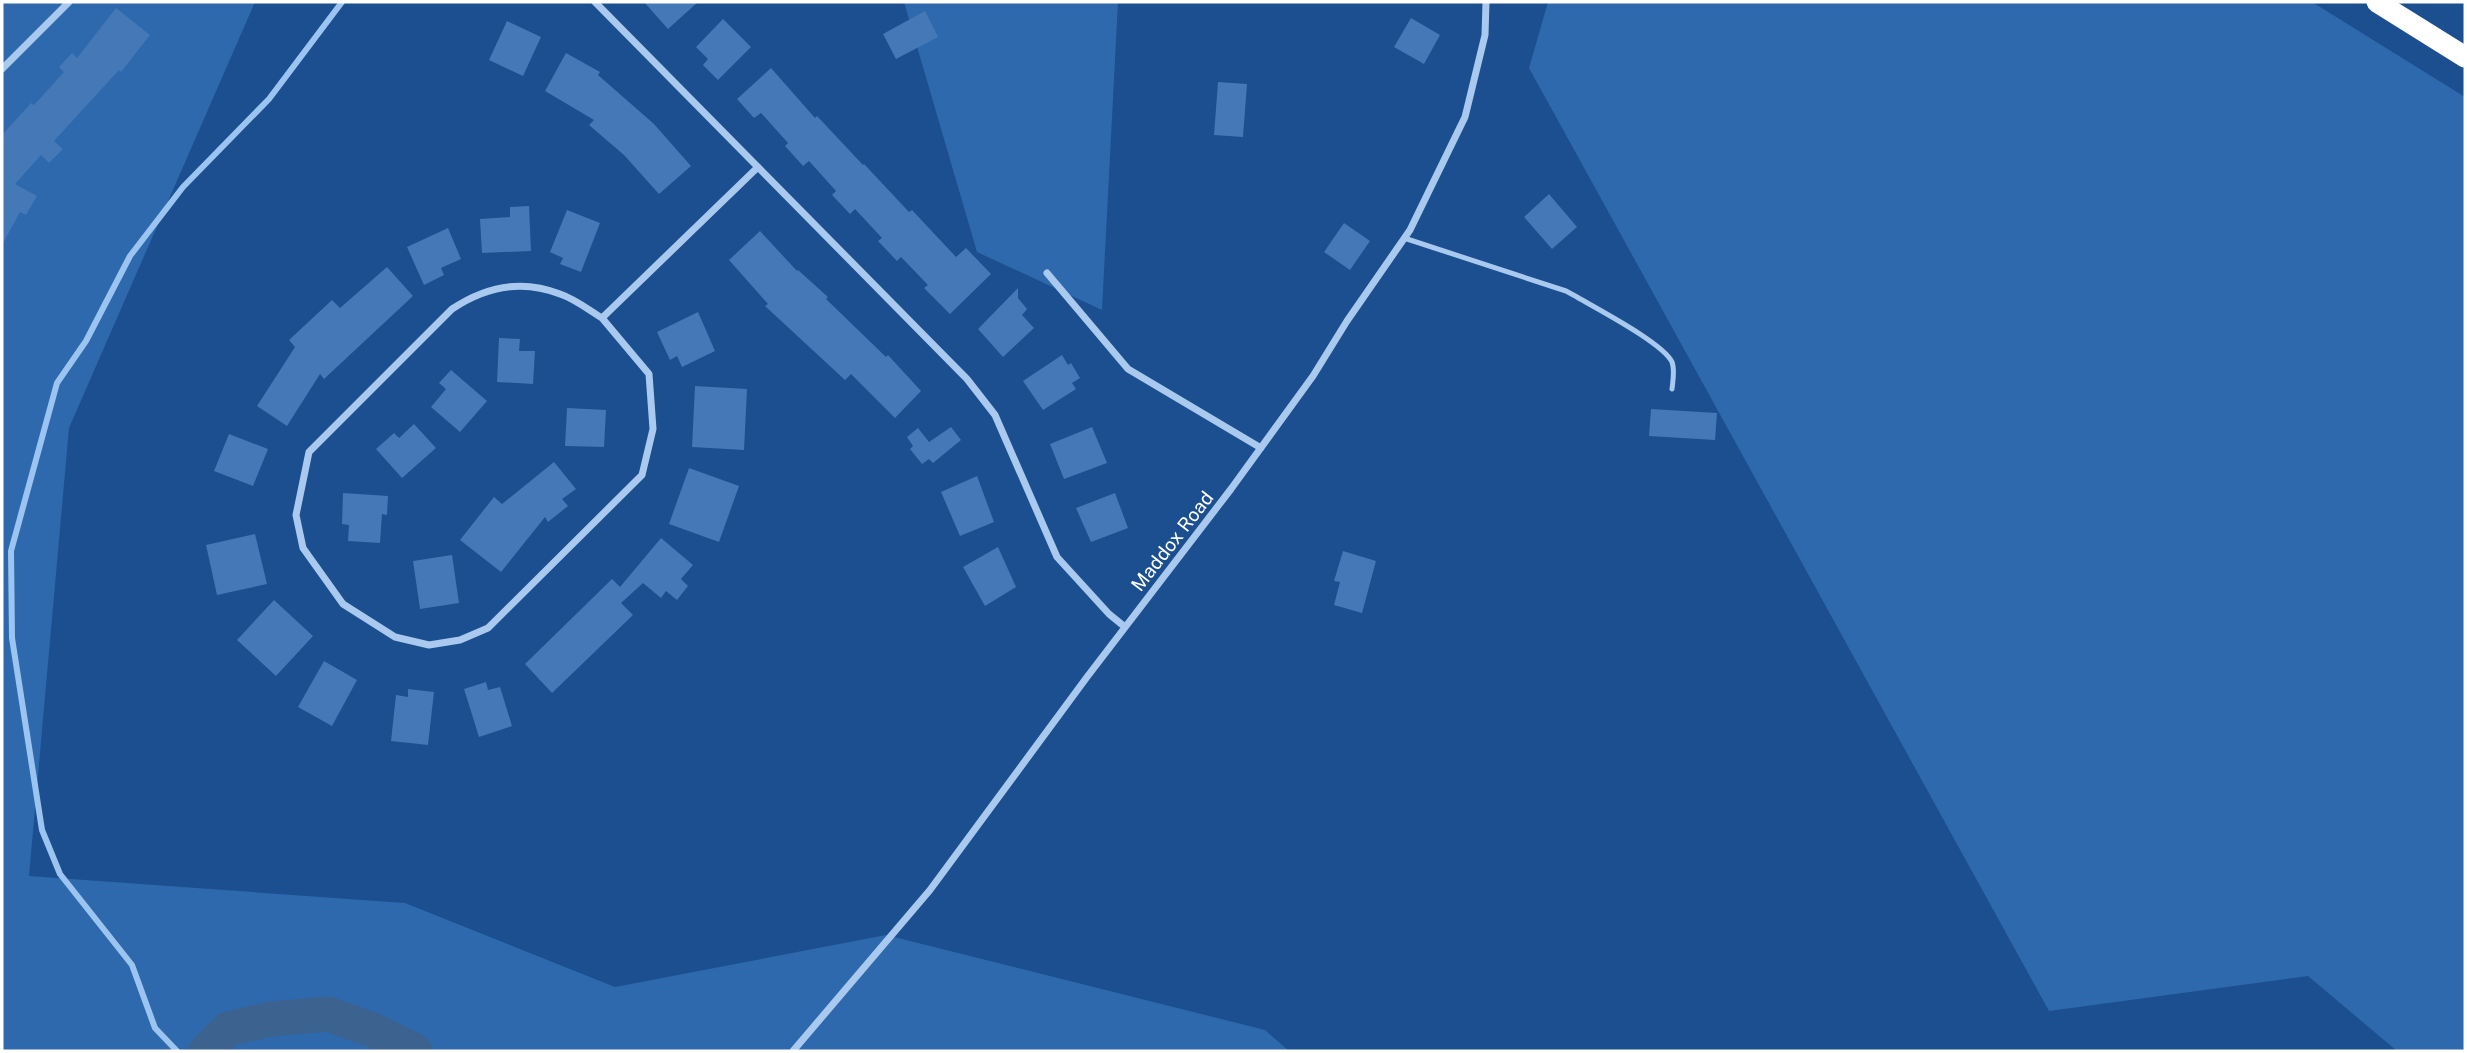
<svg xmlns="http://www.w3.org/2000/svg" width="2467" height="1053" font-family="'Public Sans',sans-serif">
<rect width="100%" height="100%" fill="#1b4f8f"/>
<path fill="#2e69ad" d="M2,2H255L69,428L29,876L405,903L615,987L886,935L1265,1030L1289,1051H2Z
M904,2H1118L1102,310L977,252Z
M1548,2H2312L2465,97V1051H2397L2308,976L2049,1011L1529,68Z"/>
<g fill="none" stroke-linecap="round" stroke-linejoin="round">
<path stroke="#9cc4f0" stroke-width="6" d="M177,1051L155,1028L132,965L60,874L42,830L12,638L11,551L57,383L86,341L130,256L183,187L269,99L342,2"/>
<path stroke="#3c6290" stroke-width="35" d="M206,1051L228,1029L271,1019L328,1014L375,1031L415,1051"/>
</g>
<path fill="#4478b7" d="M644,2H698L668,29Z
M116,8L150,35L121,72L119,70L54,141L63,149L49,163L41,155L15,184L37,196L26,215L20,212L2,245V135L31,103L34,105L64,72L59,67L72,53L77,58Z
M925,11L938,37L896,59L883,34Z
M1411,18L1440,35L1424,64L1394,47Z
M723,19L751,47L718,80L703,65L708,59L696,47Z
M507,21L541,37L523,76L489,60Z
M566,53L600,72L598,75L654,124L691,166L659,194L624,155L589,125L594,120L545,91Z
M771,68L815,118L817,116L863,165L864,164L909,212L912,210L956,257L966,248L991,274L950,314L924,288L928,285L901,257L897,261L878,241L882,238L855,209L850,214L832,195L836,191L809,161L803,166L785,146L788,143L761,113L754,118L737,99Z
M1218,82L1247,84L1243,137L1214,135Z
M1549,194L1577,227L1552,249L1524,217Z
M529,206L531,251L482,253L480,219L510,217V207Z
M567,210L600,223L581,272L560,264L563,258L550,252Z
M1344,223L1370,241L1350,270L1324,252Z
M448,228L461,259L441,268L444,275L424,285L407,247Z
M760,231L797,271L798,270L828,297L826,299L886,357L888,355L921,391L895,418L851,374L845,380L765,306L768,304L729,260Z
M387,267L413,296L324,379L320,374L287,426L257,406L295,347L289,340L332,300L340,308Z
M1018,288V298L1027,309L1022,315L1034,328L1003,357L978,329Z
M698,312L715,351L682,367L677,356L670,360L657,332Z
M499,338L520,339L519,351H535L533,384L497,382Z
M1062,355L1068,365L1071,363L1080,378L1072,383L1076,389L1043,410L1023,381Z
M451,370L487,401L460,432L431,407L446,389L439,383Z
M695,386L747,389L744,450L692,447Z
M567,408L606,410L604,447L565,446Z
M1651,409L1717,413L1715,440L1649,436Z
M414,424L436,448L402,478L376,449L394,433L399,438Z
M951,427L961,440L933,463L929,459L922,464L910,449L913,446L907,437L918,428L929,442Z
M1092,427L1107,463L1064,479L1050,444Z
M229,434L268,449L253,486L214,471Z
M554,462L576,489L562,499L568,506L548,522L545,517L501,572L460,540L494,497L502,504Z
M689,468L739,486L719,542L669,524Z
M977,476L994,522L960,536L941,492Z
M343,493L388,496L387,515L382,514L380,543L348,541L349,525L342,524Z
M1115,493L1128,528L1091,542L1076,508Z
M255,534L267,584L217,595L206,545Z
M661,538L693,565L681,579L688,586L677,600L666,591L661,598L643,583L621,603L633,615L552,693L525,664L612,579L620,587Z
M998,547L1016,587L985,606L963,567Z
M1343,551L1376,561L1362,613L1334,605L1340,582L1334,581Z
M452,555L459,603L420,609L413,561Z
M274,600L313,636L276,676L237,640Z
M324,661L357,680L332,726L298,707Z
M486,682L488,690L500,687L512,726L479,737L464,689Z
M408,689L434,692L428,745L391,741L396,695L408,697Z"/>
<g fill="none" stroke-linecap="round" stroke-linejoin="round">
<path stroke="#a9c9ee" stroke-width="5" d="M1404,238L1566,291L1577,297C1597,309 1663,343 1672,362C1675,370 1673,380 1672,389"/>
<path stroke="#a9c9ee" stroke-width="7" d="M595,2L967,379L995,415L1057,557L1109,614L1125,627
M2,69L69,2
M1047,273L1128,369L1261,448
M602,318L649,374L653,429L642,475L488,628L460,640L429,645L395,637L343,604L303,548L296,515L309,452L452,309C485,287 522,279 560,294C575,299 589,310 602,318L758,167
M793,1051L930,890L1087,677L1231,489L1313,376L1347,321L1410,230L1465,117L1485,35L1486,2"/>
<path stroke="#fff" stroke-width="21" d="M2377,2L2465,57"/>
</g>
<g text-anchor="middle" stroke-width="5" stroke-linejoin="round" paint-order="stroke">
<g font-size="19" fill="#fff" stroke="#1b4f8f">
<text transform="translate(1172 541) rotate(-52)" y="7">Maddox Road</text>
</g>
</g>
<rect width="2467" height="1053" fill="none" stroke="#ffffff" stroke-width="7"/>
</svg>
